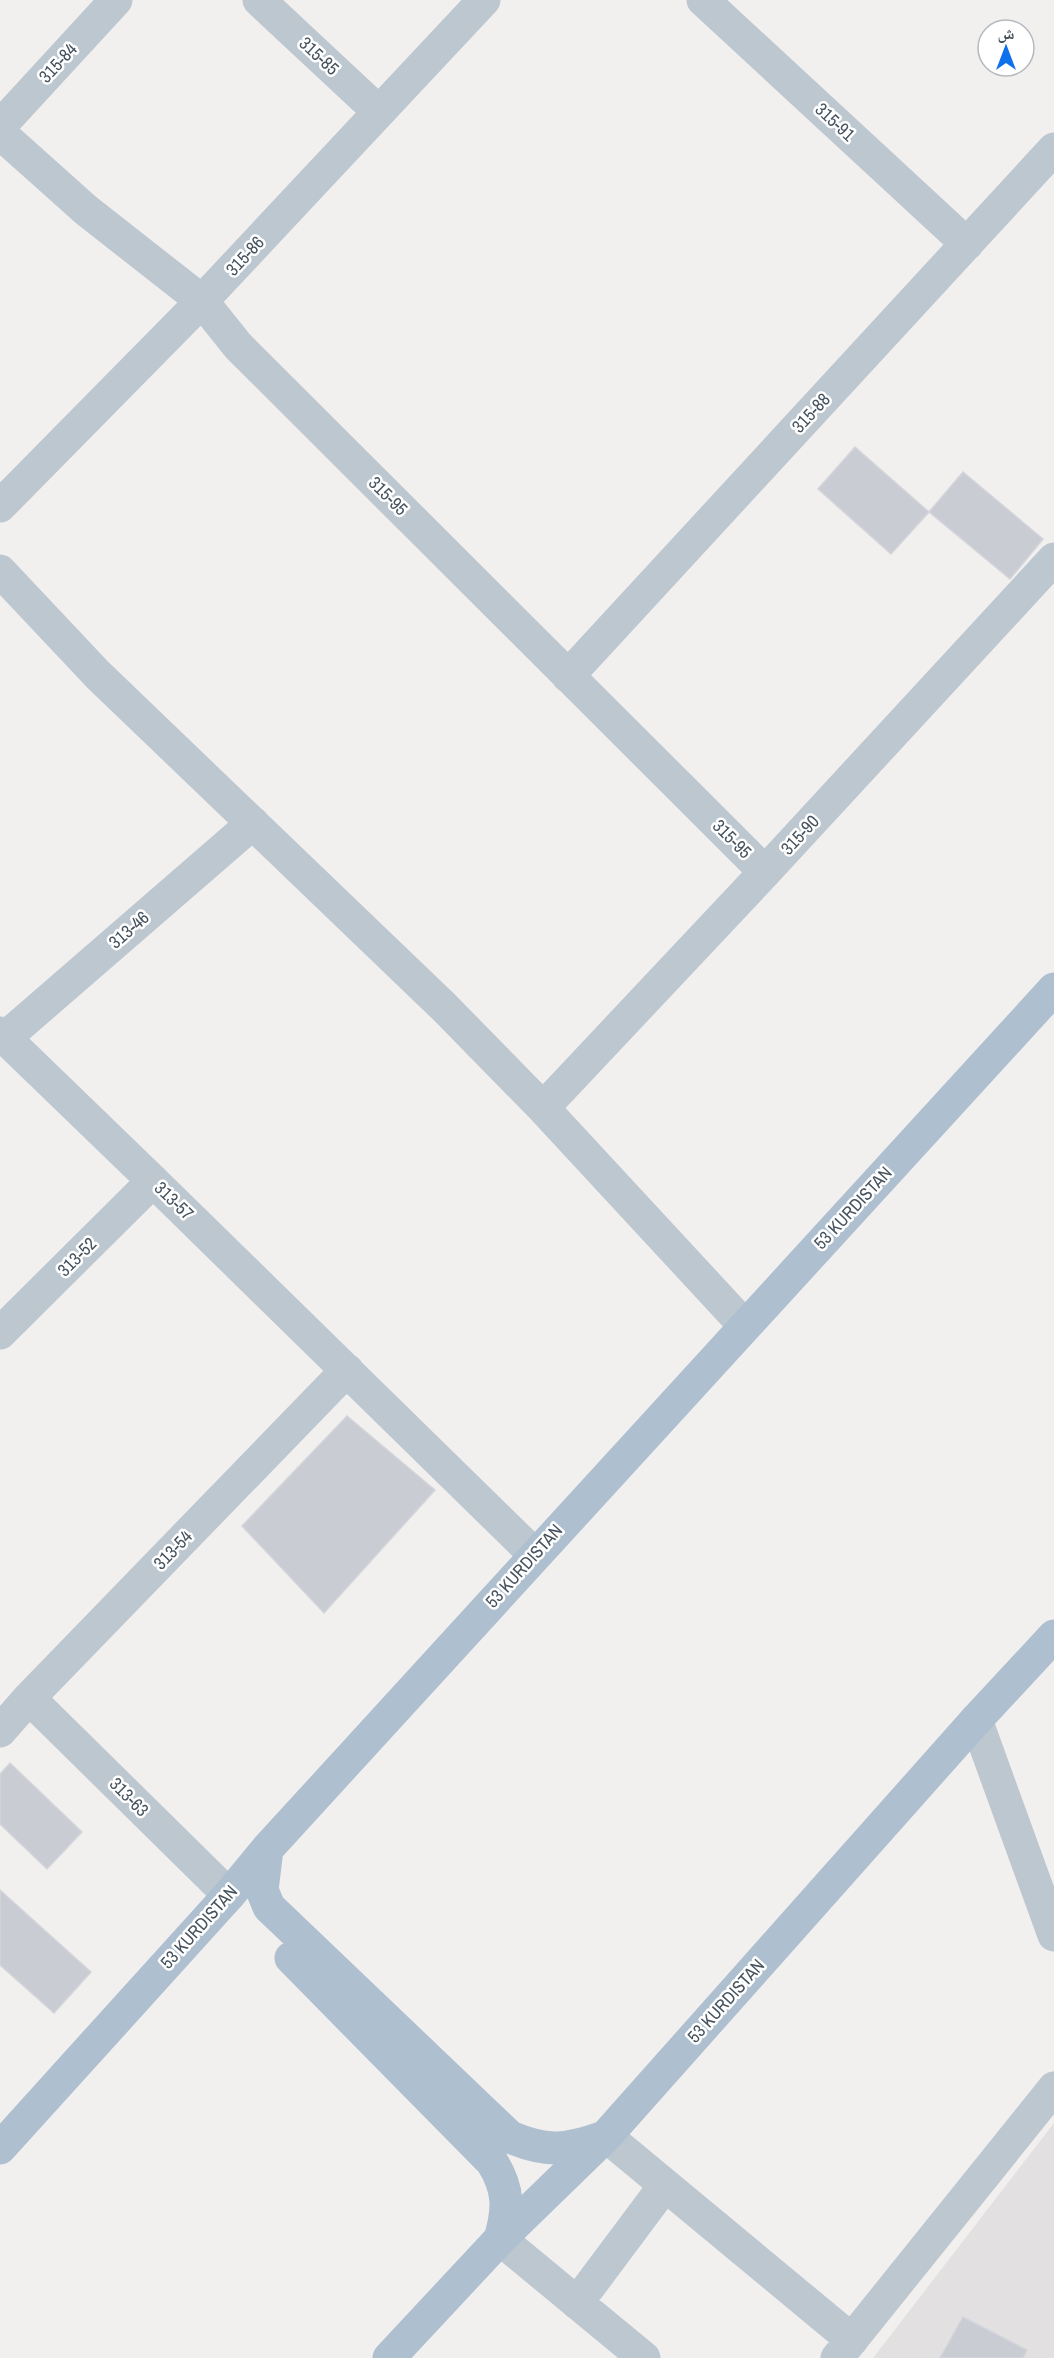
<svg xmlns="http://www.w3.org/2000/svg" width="1054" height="2358" font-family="'Archivo Narrow','Noto Naskh Arabic',sans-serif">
<rect width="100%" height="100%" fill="#f2efef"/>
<path fill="#e3e0e1" d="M1054,2123V2358H873Z"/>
<path fill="#c9ccd2" stroke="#d3d5db" stroke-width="1.5" d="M855,447L929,512L891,554L818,489Z
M963,472L1043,539L1010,579L929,512Z
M347,1416L435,1490L324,1613L242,1526Z
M10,1763L82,1832L47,1869L0,1824V1774Z
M0,1890L91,1972L54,2013L0,1965Z
M963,2317L1027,2350L1023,2358H940Z"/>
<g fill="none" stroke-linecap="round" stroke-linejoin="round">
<path stroke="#bcc7cf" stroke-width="33" d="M259,0L379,112
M703,0L967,244
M0,126L116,0
M0,133L86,210L202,301L238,346L765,872
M0,506L202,301L484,0
M0,571L98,675L445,1008L543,1108L744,1325
M568,676L1054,149
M0,1033L153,1181L534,1554
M5,1038L253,823
M543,1108L765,872L1054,559
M0,1333L153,1181
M29,1698L229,1895
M976,1720L1054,1935
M0,1731L29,1698L347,1370
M606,2136L852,2340
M500,2239L644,2358
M577,2303L665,2185
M837,2358L1054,2088"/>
<path stroke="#aebfd0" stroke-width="33" d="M267,1849L262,1890L269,1907L510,2137C547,2153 567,2150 604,2137
M291,1958L492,2162C509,2189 509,2209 500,2239
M0,2148L229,1895L267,1849L1054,989
M389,2358L500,2239L606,2136L976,1720L1054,1636"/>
</g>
<g text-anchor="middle" stroke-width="5" stroke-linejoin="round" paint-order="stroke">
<g font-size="18" fill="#46535e" stroke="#fff">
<text transform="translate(319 56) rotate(43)" y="6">315-85</text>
<text transform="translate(58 63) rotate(-47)" y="6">315-84</text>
<text transform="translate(835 122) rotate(43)" y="6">315-91</text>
<text transform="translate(245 256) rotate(-47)" y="6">315-86</text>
<text transform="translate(811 413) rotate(-47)" y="6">315-88</text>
<text transform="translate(388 496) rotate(45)" y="6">315-95</text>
<text transform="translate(800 835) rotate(-47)" y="6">315-90</text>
<text transform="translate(732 839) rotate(45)" y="6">315-95</text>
<text transform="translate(129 930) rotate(-41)" y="6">313-46</text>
<text transform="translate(174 1201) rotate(44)" y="6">313-57</text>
<text transform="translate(853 1208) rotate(-47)" y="6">53 KURDISTAN</text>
<text transform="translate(77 1257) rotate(-45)" y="6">313-52</text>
<text transform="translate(173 1550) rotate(-46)" y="6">313-54</text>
<text transform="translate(524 1566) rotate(-48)" y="6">53 KURDISTAN</text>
<text transform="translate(129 1797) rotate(45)" y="6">313-63</text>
<text transform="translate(199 1927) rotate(-48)" y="6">53 KURDISTAN</text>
<text transform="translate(726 2001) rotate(-48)" y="6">53 KURDISTAN</text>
</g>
</g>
<g transform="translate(1006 48)"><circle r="28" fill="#ffffff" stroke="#b5babf" stroke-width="1.5"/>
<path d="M0-4.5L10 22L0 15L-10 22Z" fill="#0f70ec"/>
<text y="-9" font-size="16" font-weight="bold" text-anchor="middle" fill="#46535e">ش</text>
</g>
</svg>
